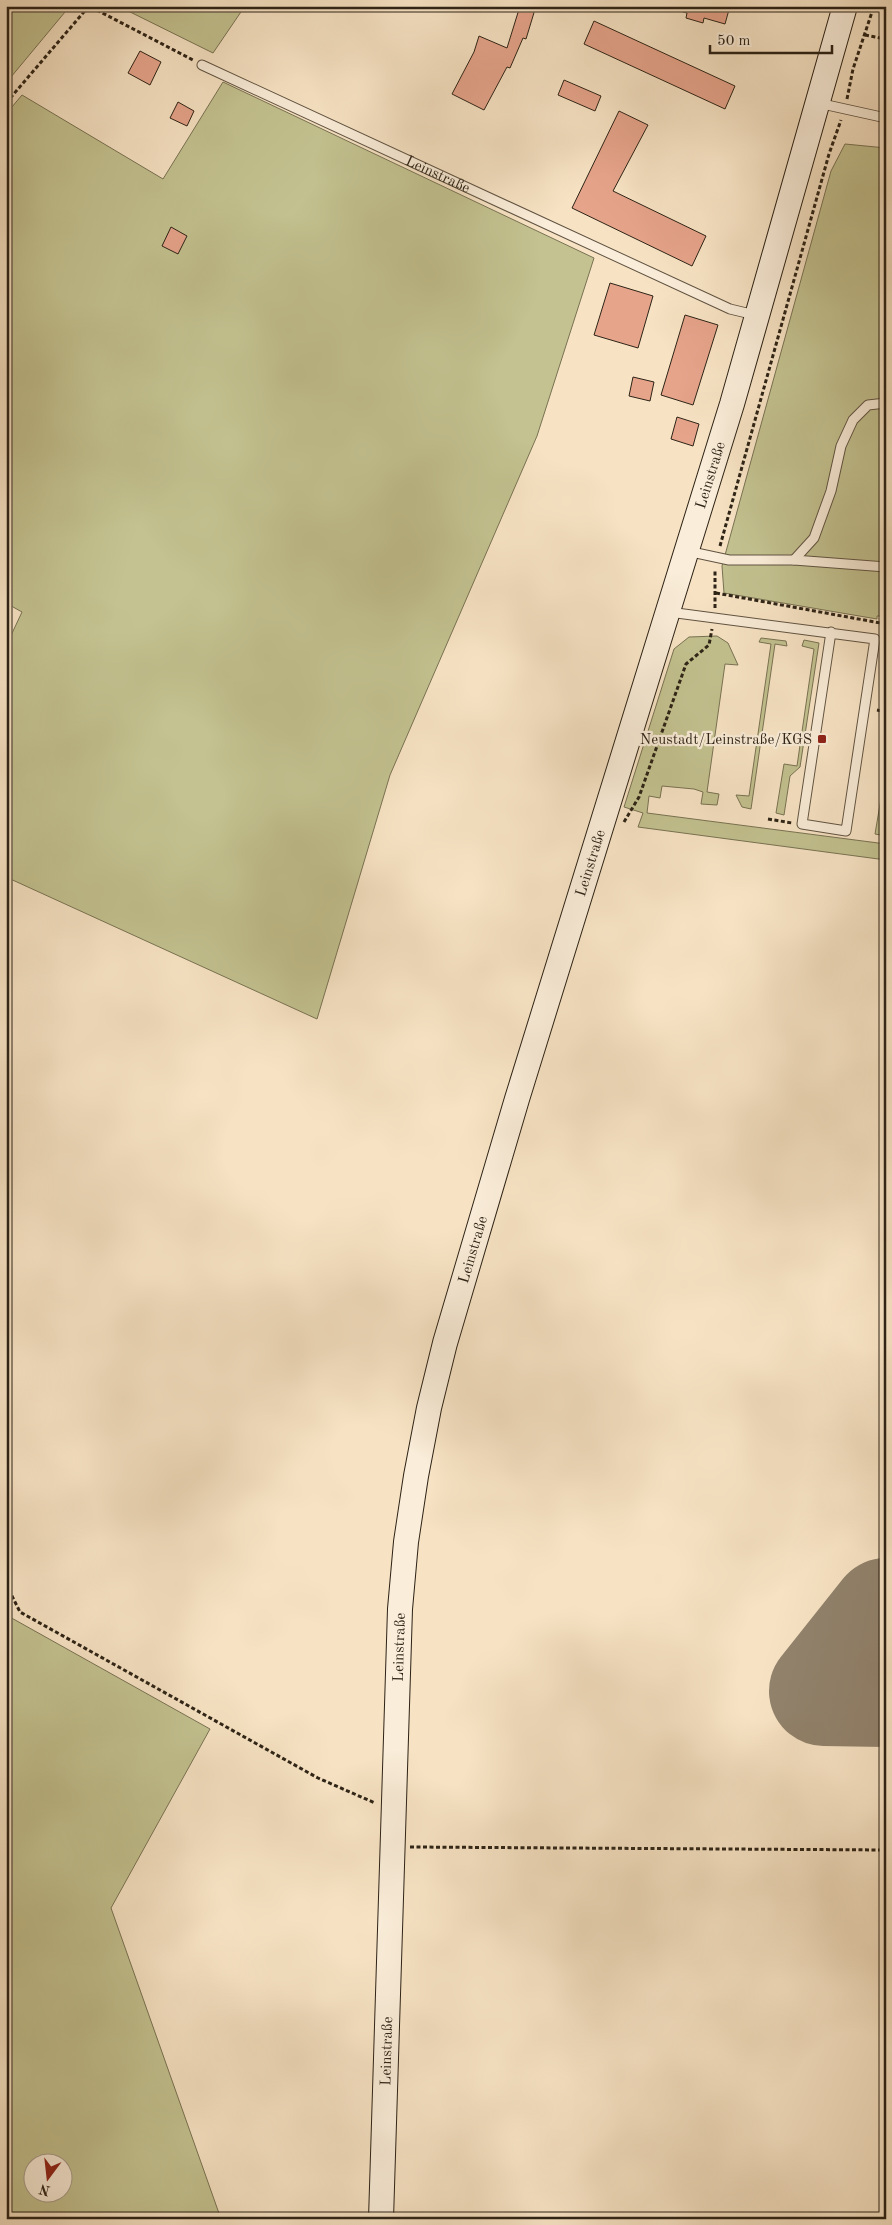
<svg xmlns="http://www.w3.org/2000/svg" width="892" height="2225" font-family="'Old Standard TT',serif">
<rect width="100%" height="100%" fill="#f7e3c4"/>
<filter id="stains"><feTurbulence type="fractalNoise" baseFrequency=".004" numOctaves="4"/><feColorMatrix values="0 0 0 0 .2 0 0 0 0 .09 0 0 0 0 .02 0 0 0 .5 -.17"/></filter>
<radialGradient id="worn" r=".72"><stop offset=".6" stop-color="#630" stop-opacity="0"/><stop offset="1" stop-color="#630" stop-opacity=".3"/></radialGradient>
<path fill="#c3c290" stroke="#787253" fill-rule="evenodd" d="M6,6H70L6,83Z
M118,6H245L213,53Z
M223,82L594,258L537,436L390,775L317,1019L6,877V646L22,612L6,603V114L22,95L163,179Z
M845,144L886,148V616H877V619L724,593L722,566L831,171Z
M717,636L728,643L738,665L725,664L707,792L719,794L717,805L701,804L703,792L694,789L662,786L660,798L649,796L647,813L886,844V860L638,827L643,813L624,807L674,649L689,637Z
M761,638L786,641L787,646L775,644L751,809L742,807L736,795L749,796L771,644L759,642Z
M804,640L819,643L800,767L790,776L784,815L776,813L784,764L797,766L814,649L802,646Z
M886,769V836L875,834Z
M6,1612L8,1616L210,1729L111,1908L221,2219H77L68,2215L44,2219H6ZM32,2162H62V2192H32Z"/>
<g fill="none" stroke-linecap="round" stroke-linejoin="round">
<path stroke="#92836d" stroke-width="110" d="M886,1613L824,1691L886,1692"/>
</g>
<path fill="#e6a48b" stroke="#2d2316" d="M520,6H536L526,39L523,38L510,68L507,67L484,110L452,94L474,52L479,36L507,48Z
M677,6H730L725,24L704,18L703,23L686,18L687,13L676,10Z
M594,21L735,86L725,109L584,44Z
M140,51L161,62L150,85L128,73Z
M564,80L601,96L595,111L558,95Z
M178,102L194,111L187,126L170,118Z
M619,111L648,125L613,191L706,236L692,266L572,208Z
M171,227L187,236L178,254L162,246Z
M610,283L653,296L638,348L594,335Z
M685,315L718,325L693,405L661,395Z
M633,377L654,382L650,401L629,396Z
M677,417L699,424L693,446L671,439Z"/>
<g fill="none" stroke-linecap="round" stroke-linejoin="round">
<defs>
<g id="service">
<path id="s1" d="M202,65L730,309L755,315"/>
<path d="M818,103L886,118"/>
<path d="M687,551L729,560H794L886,567"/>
<path d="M794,560L814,538L831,491L841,446L853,420L868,405L886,403"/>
<path d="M669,612L875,639L846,831L802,824L831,632"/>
</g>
<g id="secondary">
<path id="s2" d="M381,2219L400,1609L406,1542L416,1476L429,1408L445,1343L517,1099L732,404L845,6"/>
</g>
</defs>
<use href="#service" stroke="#605342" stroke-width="11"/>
<use href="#secondary" stroke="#2d2316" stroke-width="26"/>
<path stroke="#2d2316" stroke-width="3" stroke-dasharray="4 2.5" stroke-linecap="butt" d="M865,35L886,39
M847,99L853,69L874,6
M6,103L89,6L193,60
M720,546L829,154L841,120
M716,593L886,624
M715,608V569
M877,710L886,712
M768,819L792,823
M624,822L639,797L686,664L709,645L712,629
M6,1584L20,1612L318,1778L375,1803
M410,1847L886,1850"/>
<use href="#service" stroke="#faedd9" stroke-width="9"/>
<use href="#secondary" stroke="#faedd9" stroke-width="24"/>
</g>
<rect fill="#8f2418" stroke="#faedd9" stroke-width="2" x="817" y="734" width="10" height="10" rx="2.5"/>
<g text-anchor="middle" stroke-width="4.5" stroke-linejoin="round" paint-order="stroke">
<g font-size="15" fill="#2d2316" stroke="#faedd9">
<text dy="5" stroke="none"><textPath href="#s1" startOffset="260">Leinstraße</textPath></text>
<text dy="5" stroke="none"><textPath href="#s2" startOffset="1788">Leinstraße</textPath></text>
<text dy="5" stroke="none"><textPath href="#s2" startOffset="1382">Leinstraße</textPath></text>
<text dy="5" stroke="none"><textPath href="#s2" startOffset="978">Leinstraße</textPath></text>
<text dy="5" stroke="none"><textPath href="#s2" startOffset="572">Leinstraße</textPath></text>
<text dy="5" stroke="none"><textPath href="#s2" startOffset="168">Leinstraße</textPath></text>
</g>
<g font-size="15" fill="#2d2316" stroke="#faedd9" text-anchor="end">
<text x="812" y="744">Neustadt/Leinstraße/KGS</text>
</g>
</g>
<rect width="892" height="2225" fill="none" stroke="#f7e3c4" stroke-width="25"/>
<rect x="8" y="8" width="877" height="2210" fill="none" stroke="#2d2316" stroke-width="2.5"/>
<rect x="12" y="12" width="867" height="2200" fill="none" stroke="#2d2316"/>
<g transform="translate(48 2178) rotate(195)"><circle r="24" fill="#faedd9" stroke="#a89c8b"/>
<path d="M0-4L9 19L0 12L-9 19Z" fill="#8f2418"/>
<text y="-8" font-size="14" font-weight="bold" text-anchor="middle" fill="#2d2316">N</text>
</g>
<path d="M710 45v8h122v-8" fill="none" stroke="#2d2316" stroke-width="2.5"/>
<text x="717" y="45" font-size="15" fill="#2d2316" stroke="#faedd9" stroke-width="4" paint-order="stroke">50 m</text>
<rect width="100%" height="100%" filter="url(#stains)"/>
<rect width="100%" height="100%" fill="url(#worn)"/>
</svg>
